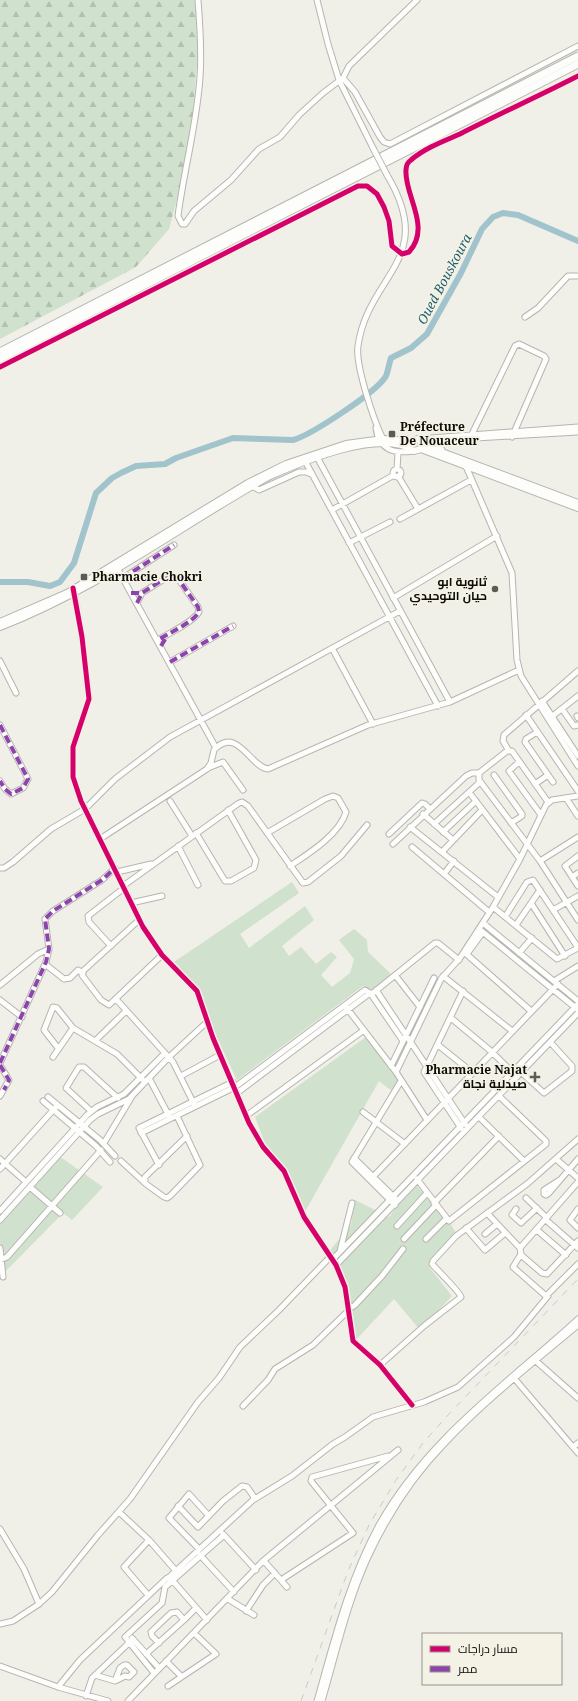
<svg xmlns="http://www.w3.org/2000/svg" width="578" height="1701" font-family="'Noto Serif',Cairo,serif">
<defs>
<pattern id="forest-firs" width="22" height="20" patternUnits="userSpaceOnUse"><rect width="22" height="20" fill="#d0e1cd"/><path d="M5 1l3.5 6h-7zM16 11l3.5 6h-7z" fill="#b1c0af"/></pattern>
</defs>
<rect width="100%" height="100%" fill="#f0efe8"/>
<path fill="#d0e1cd" d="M292,882L299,893L240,934L249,948L305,906L314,920L282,946L289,956L301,947L316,964L331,952L337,957L321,975L332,987L350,973L354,959L339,940L354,929L367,940L368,952L393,976L372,991L363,986L237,1080L209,1021L199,993L171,964Z
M366,1037L400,1076L392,1091L379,1081L303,1215L266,1146L255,1117Z
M59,1156L103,1187L72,1220L63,1213L0,1277V1214L14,1198Z
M414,1183L450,1223L456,1233L429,1267L452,1296L420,1330L394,1299L353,1343L344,1286L326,1255L351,1225L355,1200L389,1217Z"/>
<path fill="url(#forest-firs)" d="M0,0H199L201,15L190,150L169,229L136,267L0,339Z"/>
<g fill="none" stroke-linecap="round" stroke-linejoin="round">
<path stroke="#a0c3cc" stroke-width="6" d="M0,582H28L50,586L60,582L74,563L96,493L112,478L121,473L136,466L165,464L176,458L233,438L293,440C311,435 377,392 386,376C388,371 389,364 391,358L411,348L427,334L461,273L482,229L493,217L503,213L518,215L578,241"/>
<defs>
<path id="minor" d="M198,0C200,25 202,51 200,77C197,124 184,169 178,216L182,224H185L194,211L231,180L259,149L280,137L299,115L323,93L343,78L355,92L380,137L384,142L390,144L578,46
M317,0L328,44L339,80L373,148
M343,78L349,66L417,0
M525,317L538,308L568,276H578
M0,367L358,186H367L377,194L384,207L389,221L392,246L402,254L409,252C432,227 404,195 406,170C406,166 408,162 411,160C425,148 444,141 460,134C499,114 539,96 578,76
M376,428C379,450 394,454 413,451
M472,434L515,346L519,344L544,356L546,359L512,437
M383,439C374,421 355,365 358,346C368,274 438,260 387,175
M418,439L578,427
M422,443L440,440L578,432
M317,457L450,702
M305,461L438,706
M465,464L512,573L517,660L521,676L578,766
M397,469L398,453
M393 473a4 4 0 1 1 8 0a4 4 0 1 1-8 0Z
M398,476L418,509
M250,485L259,490L299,472H306L311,474
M332,510L394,475
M400,519L471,480
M349,543L390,522
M116,566L216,748
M123,578L174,545
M74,591L82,637L89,699L73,747V777L81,801L143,927L162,955L197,991L213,1038L249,1123L263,1147L284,1171L304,1217L336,1265L345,1287L353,1341L380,1365L412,1405
M393,598L497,536
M137,603L142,593L169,576L177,577L198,607L199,612C192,623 169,633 158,640
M332,648L373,724
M0,661L16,693
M170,662L233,626
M542,701L578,756
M562,709L574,726L578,725
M526,715L578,791
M577,716L578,718
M550,718L578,696
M0,725L28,779L23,788L11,794L5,789L0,781
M537,732L526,739L525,742L553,782
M509,751L503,741L504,735L578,671
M519,762L509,771L541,815
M208,768L223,762L243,790
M494,775L522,814V816L511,823
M535,784L548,775
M469,792L520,859
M566,798L578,816
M170,801L192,836
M548,802L512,751H507L479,773V780L540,861L578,920
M423,814L453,840
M434,824L480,782
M410,827L498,897
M443,832L476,801
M196,833L225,881H231L254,868L256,860L228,810
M267,833L325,799L333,796L338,798L346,812C340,834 308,854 290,866
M389,834L422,803L425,804L429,808
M100,839L207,769L211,763L214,750C237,725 250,767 268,769L368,725L450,702L519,670
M393,844L466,776L472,773H479
M178,846L198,885
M412,847L489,912
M442,852L482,810
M578,856L565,866L578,886
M540,861L578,837
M0,868H4L13,862L51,829L85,809L115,779L170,737L400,611
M117,872L151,864
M444,874L454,861
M572,877L578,873
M123,886L239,803L242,802L248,806L303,883L308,882L341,856L367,825
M131,903L162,896
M531,903L565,956
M493,907L557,959L576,949L577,946L533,880L527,882L505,917
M553,910L578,896
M139,920L83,971L82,975L101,1000L109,1005L162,955
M483,923L578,1001
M516,925L540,890
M479,929L577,1009
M111,946L89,922L88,916L124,888
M464,952L531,1011
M519,953L532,938
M467,954L483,932
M45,964L64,979L70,978L78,970L83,973
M395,975L420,1007
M443,976L512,1031
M554,981L578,966
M0,985L38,954L49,949
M376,990L465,1124
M373,993L435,943H438L459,960
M116,999L173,1062L194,1104
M0,1000L22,1017
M346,1007L396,1072L427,1120
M451,1018L492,1052L517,1077
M96,1040L126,1011
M438,1045L473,1073
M58,1048L44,1030L53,1007L57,1008L73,1028
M53,1057L73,1028L117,1054L143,1080
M0,1063L46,962L49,949L45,919L53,911L102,880L115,868
M0,1065L9,1080L0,1096
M391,1066L434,978
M396,1072L441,979L460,958L493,907L520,859L546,805L552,800L578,796
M522,1073L544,1093L572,1071V1066L550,1042
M181,1076L220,1055
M149,1078L169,1116
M237,1093L370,993
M48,1097L100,1140L115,1156
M43,1101L96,1146L110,1162
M91,1111L66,1088L79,1067H84L118,1098
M363,1112L405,1144
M246,1116L364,1030
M479,1117L524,1161
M461,1128L424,1072L463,991
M141,1133L235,1087L365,990L371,994L403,1041
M104,1143L131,1098
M354,1158L395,1198
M0,1159L26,1182
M556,1159L578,1178
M121,1161L146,1184L164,1197L167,1198L170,1196L200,1165L177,1116
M159,1165L139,1128L233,1082
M0,1169L56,1107
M417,1179L449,1221L546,1144V1141L499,1096
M370,1180L558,984
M145,1181V1177L187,1136
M558,1181L544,1190V1194L546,1195L549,1193L578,1159
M578,1182L520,1248L521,1254L513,1267L546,1296L578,1264
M30,1187L60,1213
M526,1198L547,1218
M434,1203L499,1136
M395,1205L352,1162L401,1081
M516,1209L512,1215L521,1223L537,1208
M578,1209L570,1220L578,1228
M0,1211L87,1115L97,1107L124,1094L165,1053
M487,1213L520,1248
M0,1220L90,1120L98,1114L129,1099L169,1057L207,1022
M546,1220L578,1248
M397,1226L427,1193
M466,1228L485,1250L505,1233
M537,1230L566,1255
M485,1234L497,1224
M404,1239L436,1205
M426,1239L446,1219
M0,1248L3,1277
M340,1251L352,1203
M521,1255L542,1273L547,1274L578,1241
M333,1259L578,1004
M0,1260L7,1257L101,1150
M336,1265L578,1013
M349,1305L352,1307L355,1305L382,1276L403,1249
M536,1361L578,1398
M380,1365L424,1326L461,1297C460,1292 438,1271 432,1264L433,1261L456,1236L527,1184L578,1139
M514,1378L578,1453
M243,1406L268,1380L275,1369L313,1345L349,1310
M573,1447L578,1443
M253,1500L292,1476L333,1444L345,1437L373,1417L424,1402L458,1387L514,1337L548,1296
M119,1512L149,1540
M0,1529L24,1569L39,1604
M223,1534L256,1570
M199,1549L169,1518L189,1494L209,1516
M200,1555L234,1592
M264,1561L287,1587
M168,1578L253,1500L254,1497L247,1487L242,1486L223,1501L198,1527L178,1506
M281,1580L353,1533L311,1481L312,1477L388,1456
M148,1595L124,1567L149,1540L176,1571
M228,1599L254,1615
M246,1611L263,1585L275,1573
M184,1620L196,1608
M0,1624L13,1621L39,1604L52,1592L98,1535L130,1499L198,1402L219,1378L240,1347L279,1310L331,1256
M132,1638L159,1668
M146,1654L184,1620L177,1612L171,1613L151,1632L152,1636L159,1643
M166,1661L181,1676
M0,1666L58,1687L108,1701
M154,1673L125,1637L162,1603L165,1587L224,1535
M95,1675L115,1681L125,1676L129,1677L134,1672L127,1665H124L120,1668L115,1681
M168,1686L216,1654L194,1633
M58,1687L80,1660L167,1578L172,1580L207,1620
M86,1696L92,1678L133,1639
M128,1701L263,1561L398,1450
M317,1701C334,1641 349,1580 379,1525C427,1439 507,1384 578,1319
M322,1701C336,1653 347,1603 368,1557C387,1516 413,1476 444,1444C485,1400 533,1363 578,1325"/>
<path id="major" d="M440,440L439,446L442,451
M423,445L578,503
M0,622L67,593L248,483L286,464L346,444L383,439L411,441L418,439L422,443L421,449
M0,627C97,590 180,526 270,476C304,461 381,428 414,451L421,449L578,508"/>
<path id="highway" d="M0,352L578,56
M0,359L578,64"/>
</defs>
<use href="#minor" stroke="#b6b5b0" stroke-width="7"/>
<use href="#major" stroke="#b6b5b0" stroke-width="8"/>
<use href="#highway" stroke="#b6b5b0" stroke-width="9"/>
<use href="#minor" stroke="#fdfdfc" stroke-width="5"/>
<use href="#major" stroke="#fdfdfc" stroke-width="6"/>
<use href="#highway" stroke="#fdfdfc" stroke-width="7"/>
<path stroke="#cbcac8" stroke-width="1" stroke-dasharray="7 7" stroke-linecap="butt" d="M301,1701L348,1571L369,1525L396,1480L423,1443L449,1414L578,1279"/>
<defs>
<path id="minor-bridge" d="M373,148L387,175"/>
</defs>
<use href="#minor-bridge" stroke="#b6b5b0" stroke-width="7" stroke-linecap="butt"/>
<use href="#minor-bridge" stroke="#fdfdfc" stroke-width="5"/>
<path stroke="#8e44ad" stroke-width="4" stroke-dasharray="8 4" stroke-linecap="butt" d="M123,578L174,545
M131,593H142
M137,603L142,593L169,576L177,577L198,607L199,612C192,623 169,633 158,640
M161,646L167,636
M170,662L233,626
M0,725L28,779L23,788L11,794L5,789L0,781
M0,1063L46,962L49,949L45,919L53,911L102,880L115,868
M0,1065L9,1080L4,1090"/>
<defs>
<path id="cycleway" d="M0,367L358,186H367L377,194L384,207L389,221L392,246L402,254L409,252C432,227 404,195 406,170C406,166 408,162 411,160C425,148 444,141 460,134C499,114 539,96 578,76
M73,588L82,637L89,699L73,747V777L81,801L143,927L162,955L197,991L213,1038L249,1123L263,1147L284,1171L304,1217L336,1265L345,1287L353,1341L380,1365L412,1405"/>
</defs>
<use href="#cycleway" stroke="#f4f2e4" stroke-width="8"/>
<use href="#cycleway" stroke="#d6006c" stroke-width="5"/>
</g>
<g fill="#5c5b56" stroke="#f4f2e4" stroke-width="1.5">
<rect x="388" y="430" width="8" height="8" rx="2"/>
<rect x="80" y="573" width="8" height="8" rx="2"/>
<circle cx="495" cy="589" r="4"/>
<path d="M533 1071h4v4h4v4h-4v4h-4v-4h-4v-4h4z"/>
</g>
<g text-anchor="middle" stroke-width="4" stroke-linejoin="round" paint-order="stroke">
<g font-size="12" font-weight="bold" fill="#0d0c08" stroke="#f4f2e4" text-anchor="start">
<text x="400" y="431">Préfecture<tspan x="400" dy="14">De Nouaceur</tspan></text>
<text x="92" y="581">Pharmacie Chokri</text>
<text x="487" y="586" text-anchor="end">ثانوية ابو<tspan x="487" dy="14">حيان التوحيدي</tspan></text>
<text x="527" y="1074" text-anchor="end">Pharmacie Najat<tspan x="527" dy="14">صيدلية نجاة</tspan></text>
</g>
<g font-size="13" font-style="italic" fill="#1e5f72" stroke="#f4f2e4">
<text transform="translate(444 279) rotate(-62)" y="5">Oued Bouskoura</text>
</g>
</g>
<rect x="422" y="1633" width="140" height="52" fill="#f4f2e4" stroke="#98968c"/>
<rect x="430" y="1646" width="20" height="6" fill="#d6006c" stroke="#98968c"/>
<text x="458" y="1653" font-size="12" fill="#0d0c08">مسار دراجات</text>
<rect x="430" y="1666" width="20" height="6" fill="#8e44ad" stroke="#98968c"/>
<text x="458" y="1673" font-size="12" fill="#0d0c08">ممر</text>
</svg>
